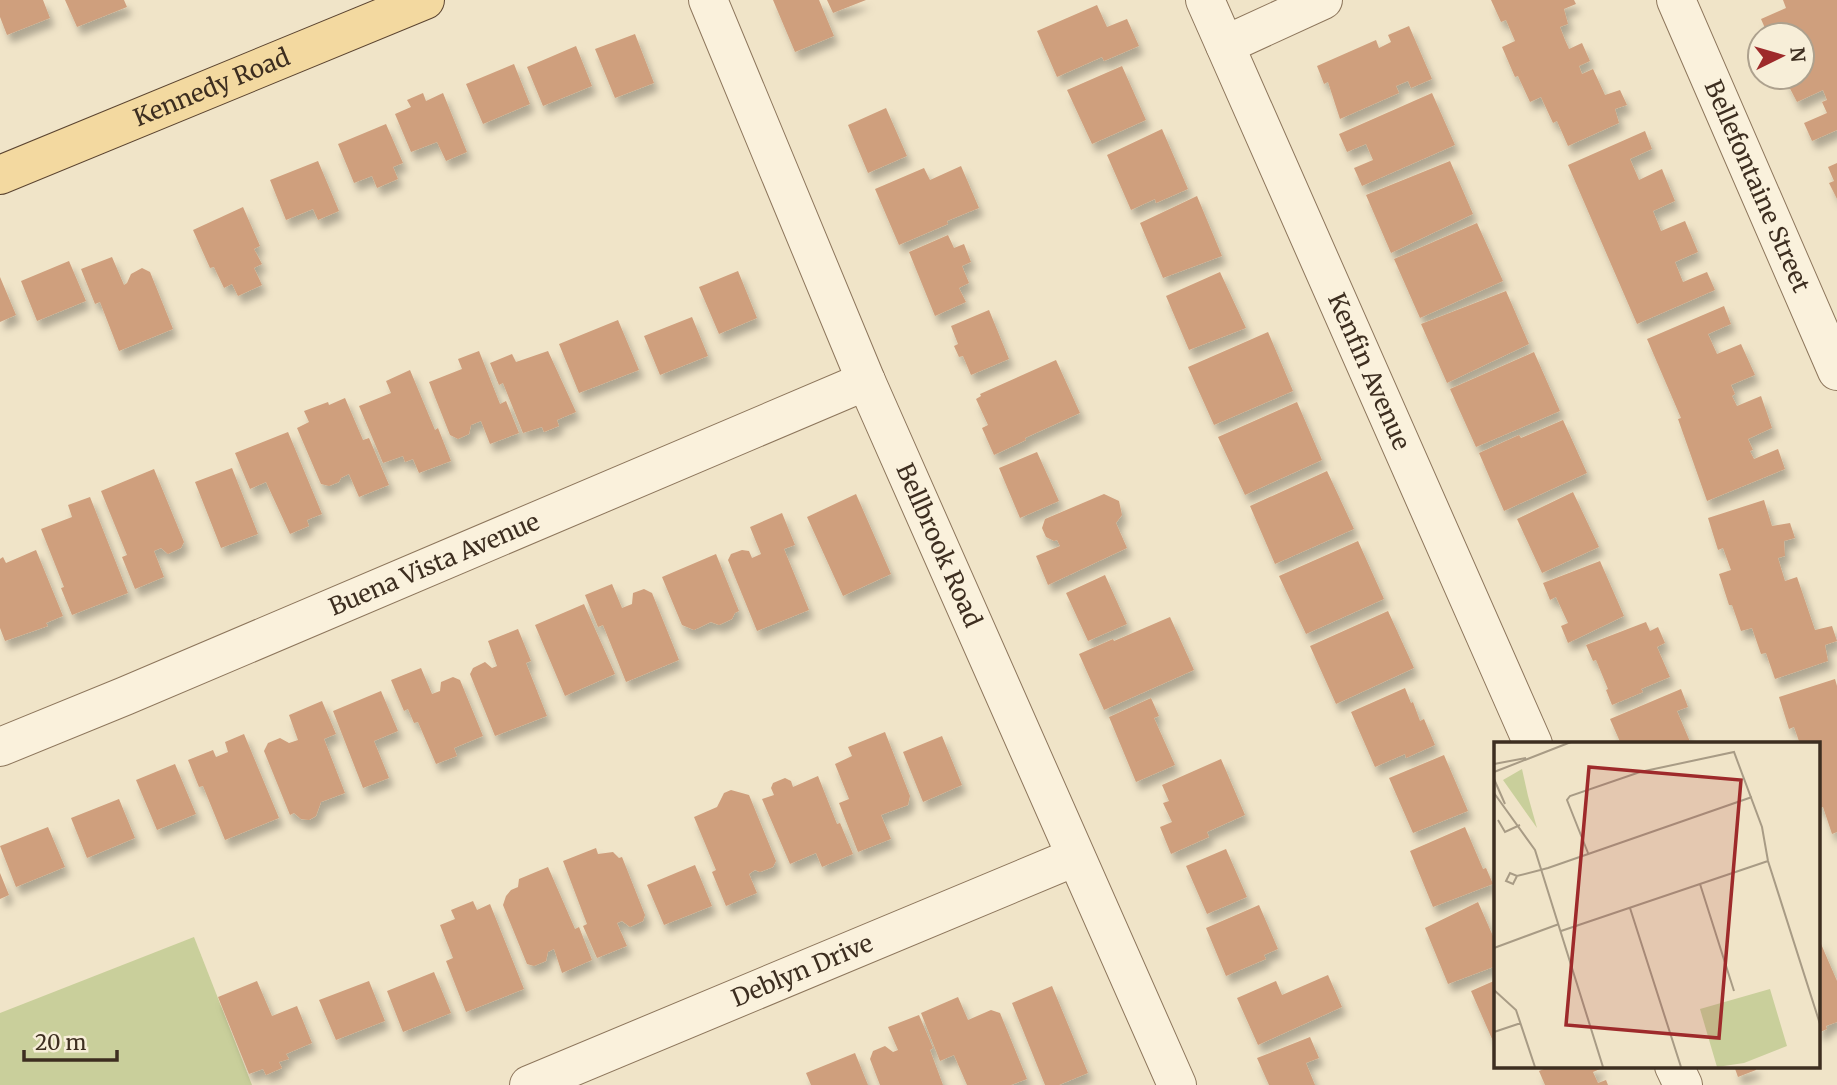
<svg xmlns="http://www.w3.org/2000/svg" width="1837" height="1085" font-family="Merriweather,serif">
<defs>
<filter id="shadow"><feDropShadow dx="4.5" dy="8" stdDeviation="3.5" flood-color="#0004"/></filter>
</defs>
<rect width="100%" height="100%" fill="#f0e4c8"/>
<path fill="#c9cf9b" d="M194,937L252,1085H0V1013Z"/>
<path fill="#cf9f7d" filter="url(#shadow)" d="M0,0H43L50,18L7,35L0,17Z
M65,0H124L127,7L77,27Z
M773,0H819L834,36L795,52Z
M827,0H866L833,13Z
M1491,0H1574L1576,4L1564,9L1568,24L1560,27L1565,40L1569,49L1582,43L1590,61L1579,66L1582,74L1593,69L1605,95L1620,90L1627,105L1615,109L1619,123L1568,146L1557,121L1553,123L1541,97L1530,102L1518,76L1515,77L1502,47L1515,41L1506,20L1501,22Z
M1783,0H1837V130L1812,141L1804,123L1827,113L1822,102L1827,100L1823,90L1797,102L1784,77H1802V62L1805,61L1802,53V35H1768L1761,19L1786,8Z
M1097,5L1107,27L1127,19L1139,46L1104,61L1102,57L1057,77L1037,31Z
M1409,26L1432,79L1411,88L1408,81L1396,86L1399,93L1340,119L1328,82L1324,84L1317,66L1376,40L1379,48L1391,42L1388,35Z
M635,34L654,83L615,98L595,49Z
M576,46L592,86L543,106L527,67Z
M514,64L530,104L483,124L466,84Z
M1122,66L1146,120L1092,144L1067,90Z
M423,93L426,101L443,93L467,152L446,161L437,142L411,152L395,114L411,107L407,100Z
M1432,93L1455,145L1362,186L1354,168L1373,160L1366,144L1347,152L1339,134Z
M886,108L907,156L868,173L848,125Z
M386,124L403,163L393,167L398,179L377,188L372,176L354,183L338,144Z
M1162,129L1188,189L1156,203L1155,199L1131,210L1107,155Z
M1645,131L1652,149L1630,159L1639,180L1662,169L1675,201L1653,211L1661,231L1685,221L1698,252L1675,262L1683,282L1707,272L1715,290L1637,324L1568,165Z
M318,161L339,211L318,220L313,209L286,220L270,180Z
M1450,161L1473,214L1391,253L1366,195Z
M1837,163V199L1829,183L1834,181L1828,167Z
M961,166L979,208L947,221L948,224L899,245L875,189L924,168L930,180Z
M1197,196L1222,256L1163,278L1140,223Z
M243,207L260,246L254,249L262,264L254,268L262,285L238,296L232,284L224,288L214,267L210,268L193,230Z
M1477,223L1503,281L1420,318L1394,259Z
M948,235L954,248L964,244L971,262L962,266L969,283L959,288L966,302L935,316L909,252Z
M112,257L124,285L127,283L131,274L142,268L150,272L173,329L119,351L100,302L95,304L81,269Z
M69,261L86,301L37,321L21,281Z
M738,271L757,318L719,334L699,287Z
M1220,272L1246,328L1189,350L1166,296Z
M0,277L16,315L0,322Z
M1506,291L1529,344L1447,383L1421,324Z
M1724,306L1731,324L1708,334L1717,354L1741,344L1755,375L1731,385L1735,394L1732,396L1737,406L1761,396L1772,428L1748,439L1753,450L1750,451L1754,459L1778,449L1785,469L1707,501L1678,419L1681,418L1647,339Z
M989,310L1009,359L971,375L963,356L959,357L954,346L958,344L951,326Z
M692,317L708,356L660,375L644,336Z
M618,320L639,370L579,393L559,344Z
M1268,332L1293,391L1214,425L1188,367Z
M479,351L500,404L506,401L519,433L490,444L481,421L471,425L469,434L458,439L450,435L429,382L462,369L458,359Z
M548,351L576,412L557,420L559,426L544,432L542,427L523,433L503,383L499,385L490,363L512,354L516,362Z
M1534,352L1560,411L1476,447L1450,389Z
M1056,360L1080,413L1025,438L1026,440L994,455L982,428L988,425L976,399L981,396L980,394Z
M410,370L435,430L438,428L451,461L419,473L413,459L405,462L403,456L383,463L359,406L391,393L386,381Z
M345,398L363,440L369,438L389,485L359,497L349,474L341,478L339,482L329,486L321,484L297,428L309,422L304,411L328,402L329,405Z
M1297,402L1322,460L1245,495L1218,437Z
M1563,420L1587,473L1504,511L1479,453L1519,435L1521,438Z
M288,432L322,514L307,520L309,526L290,534L266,482L250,489L235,453Z
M1037,452L1059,501L1020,518L999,468Z
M232,468L258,534L221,548L195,482Z
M154,469L184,542L181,548L168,554L161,548L154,551L164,577L135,589L122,557L127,555L101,491Z
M1327,471L1354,529L1275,564L1250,506Z
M1573,492L1599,547L1542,573L1517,519Z
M856,494L891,574L843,596L807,517Z
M1104,494L1119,501L1122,515L1116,523L1127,548L1048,585L1036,556L1060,546L1057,540L1054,541L1046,537L1042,528L1045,519Z
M90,497L128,593L72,615L61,588L64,587L41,529L72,517L68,505Z
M1764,500L1772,526L1790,523L1795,538L1784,541L1785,556L1778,558L1785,581L1797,577L1815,630L1832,626L1837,641L1825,645L1828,661L1775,679L1766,653L1761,654L1752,628L1741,631L1732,605H1729L1719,574L1731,570L1723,548L1718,550L1708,518Z
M782,513L795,545L784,549L809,610L757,631L728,560L731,554L742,550L749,551L752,558L761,554L750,527Z
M1358,541L1384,599L1306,634L1279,576Z
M36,550L63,616L46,623L48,626L5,641L0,628V559L3,557L6,563Z
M716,554L739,611L735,613L732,619L719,625L711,622L694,630L682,625L662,577Z
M1600,561L1624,616L1568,643L1561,626L1568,623L1556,597L1550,600L1543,583Z
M1105,575L1127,624L1088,641L1066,593Z
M612,584L622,608L632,604L633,593L644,589L652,593L679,660L626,682L603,625L598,627L585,595Z
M584,604L615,674L565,696L535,625Z
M1388,611L1414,668L1336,704L1310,646Z
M1170,617L1194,670L1104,710L1079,654L1113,639L1114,641Z
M1646,622L1650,631L1658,627L1665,643L1657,647L1670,677L1641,689L1643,692L1612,705L1606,690L1608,689L1596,660L1593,661L1586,645Z
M518,629L531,661L526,663L547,716L495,736L470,674L473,668L485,662L492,668L497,666L488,641Z
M421,668L432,694L440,691L441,682L453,677L460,680L483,736L454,748L457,756L436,764L418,722L414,723L408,709L404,711L391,680Z
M1835,679L1837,686V832L1832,834L1823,807L1818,809V744H1800L1794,727L1789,729L1779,697Z
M1405,688L1411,703L1413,702L1420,721L1424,719L1435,745L1406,758L1405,754L1375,767L1351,712Z
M1681,689L1688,707L1677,711L1691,744H1621L1610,719Z
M381,691L398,731L374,741L389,778L363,788L333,711Z
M1151,698L1159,716L1154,718L1175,765L1136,782L1109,717Z
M322,701L336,734L324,739L345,793L321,802L316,816L309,820L301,819L294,813L290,815L264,751L268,743L280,738L289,743L298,740L289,715Z
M885,732L910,796L908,805L881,815L891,839L858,852L839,803L849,799L835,764L852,756L848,747Z
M244,734L279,818L225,840L203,786L199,787L188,760L213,750L216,757L228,752L225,742Z
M942,736L962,785L923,802L903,752Z
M1444,755L1468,811L1413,833L1389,778Z
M1221,759L1245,815L1207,832L1209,837L1171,854L1160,827L1172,822L1163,803L1169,801L1162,785Z
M175,764L196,814L157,830L136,780Z
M818,776L837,824L840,823L853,854L822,867L816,853L790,864L762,799L774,795L771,788L773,783L785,778L791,781L793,787Z
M731,790L749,795L776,861L773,867L760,872L755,870L749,874L757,893L726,906L712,872L716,870L694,817L717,807L724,793Z
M119,799L135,838L87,858L71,818Z
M48,827L65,867L16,887L0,846Z
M1465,827L1483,869L1486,868L1493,884L1433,907L1410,851Z
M596,848L598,854L613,852L619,858L622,857L645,915L643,921L630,927L622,921L617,923L627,946L597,958L583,926L587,924L563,861Z
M1226,849L1247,897L1207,914L1186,866Z
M695,865L712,906L664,925L647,885Z
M548,867L575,929L579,927L592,960L562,973L554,949L548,952L546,961L534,966L527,964L503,905L506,896L511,890L518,887L519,879Z
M0,873L9,895L0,899Z
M473,901L477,910L490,904L524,989L466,1012L446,961L453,958L440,925L455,919L451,910Z
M1478,902L1496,943V966L1448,984L1425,928Z
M1259,905L1278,949L1264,955L1266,959L1226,976L1206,928Z
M1818,937L1837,981V1022L1826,1026L1827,1029L1818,1033Z
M434,972L451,1013L403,1032L387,991Z
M1328,975L1342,1007L1258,1045L1237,998L1276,981L1282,995Z
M1496,980V1048L1471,991Z
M257,981L272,1016L297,1006L312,1043L286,1054L289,1059L279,1062L282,1068L266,1075L263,1069L249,1074L218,997Z
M369,981L385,1021L336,1040L319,1000Z
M1052,986L1088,1073L1059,1085H1045L1012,1003Z
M958,997L968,1020L991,1010L1000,1013L1027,1079L1011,1085H967L954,1055L940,1061L921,1013Z
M919,1015L933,1048L930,1050L943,1085H880L870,1059L873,1051L885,1046L893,1052L898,1050L888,1027Z
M1310,1037L1319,1058L1306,1063L1315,1085H1269L1257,1058Z
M855,1053L868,1085H811L806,1073Z
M1551,1066H1599L1600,1069L1593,1072L1598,1083L1606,1080L1608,1085H1545L1539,1071Z
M1734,1066H1755L1756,1070L1738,1077Z"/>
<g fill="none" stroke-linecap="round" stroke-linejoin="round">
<defs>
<g id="minor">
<path id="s1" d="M708,0L866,381L1177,1085"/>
<path id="s2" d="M1205,0L1533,744"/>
<path id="s3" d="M1676,0L1837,371"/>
<path d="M1225,45L1323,0"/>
<path id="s4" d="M0,747L125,696L866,381"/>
<path d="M1674,1066L1683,1085"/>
<path id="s5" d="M529,1085L1075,857"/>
</g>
<g id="major">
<path id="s6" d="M0,175L425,0"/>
</g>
</defs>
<use href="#minor" stroke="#8d765c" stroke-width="40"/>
<use href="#major" stroke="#5b4430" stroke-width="40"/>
<use href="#minor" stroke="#faf1dc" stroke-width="38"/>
<use href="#major" stroke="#f3d9a0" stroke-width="38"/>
</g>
<g text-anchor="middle" stroke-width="6" stroke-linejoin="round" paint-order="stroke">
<g font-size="24" fill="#3d2e20" stroke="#f7eed8">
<text dy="8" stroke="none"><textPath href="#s6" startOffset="229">Kennedy Road</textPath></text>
<text dy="8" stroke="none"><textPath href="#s3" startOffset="203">Bellefontaine Street</textPath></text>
<text dy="8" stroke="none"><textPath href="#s2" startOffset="406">Kenfin Avenue</textPath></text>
<text dy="8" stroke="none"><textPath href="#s1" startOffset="592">Bellbrook Road</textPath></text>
<text dy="8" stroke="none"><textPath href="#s4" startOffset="471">Buena Vista Avenue</textPath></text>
<text dy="8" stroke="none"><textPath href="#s5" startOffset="296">Deblyn Drive</textPath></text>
</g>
</g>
<g transform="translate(1494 742)">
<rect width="326" height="326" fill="#f0e4c8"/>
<path d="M28,27L34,54L43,86L9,38ZM276,247L293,304L250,321L223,325L206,267Z" fill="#c9cf9b"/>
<path fill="none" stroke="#a89b85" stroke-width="2" d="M0,22L32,16M0,30L77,0M0,37L11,62M0,51L41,108L109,325M4,78L11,90L26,83M94,111L73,58L76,54L146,30L240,10L268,85L274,119L326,282M23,134L19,142L12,139L16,131L23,134L54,126L258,55M206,142L240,249M136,166L187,325M67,189L274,119M0,206L65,182M0,248L22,268L41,325M0,290L27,281"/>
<path fill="#9e2a2b" fill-opacity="0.15" stroke="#9e2a2b" stroke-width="3.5" d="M95,25L247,38L225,296L72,283Z"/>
<rect width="326" height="326" fill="none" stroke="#3d2e20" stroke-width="3.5"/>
</g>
<g transform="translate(1781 56) rotate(85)"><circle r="33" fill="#f7eed8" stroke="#ada18e" stroke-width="2"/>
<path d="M0-5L12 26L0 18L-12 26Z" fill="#9e2a2b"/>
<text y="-10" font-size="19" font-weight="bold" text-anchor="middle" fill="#3d2e20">N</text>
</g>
<path d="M24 1050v10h93v-10" fill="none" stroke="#3d2e20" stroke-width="3.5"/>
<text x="35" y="1050" font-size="21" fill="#3d2e20" stroke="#f7eed8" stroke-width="5" paint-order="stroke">20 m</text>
</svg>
